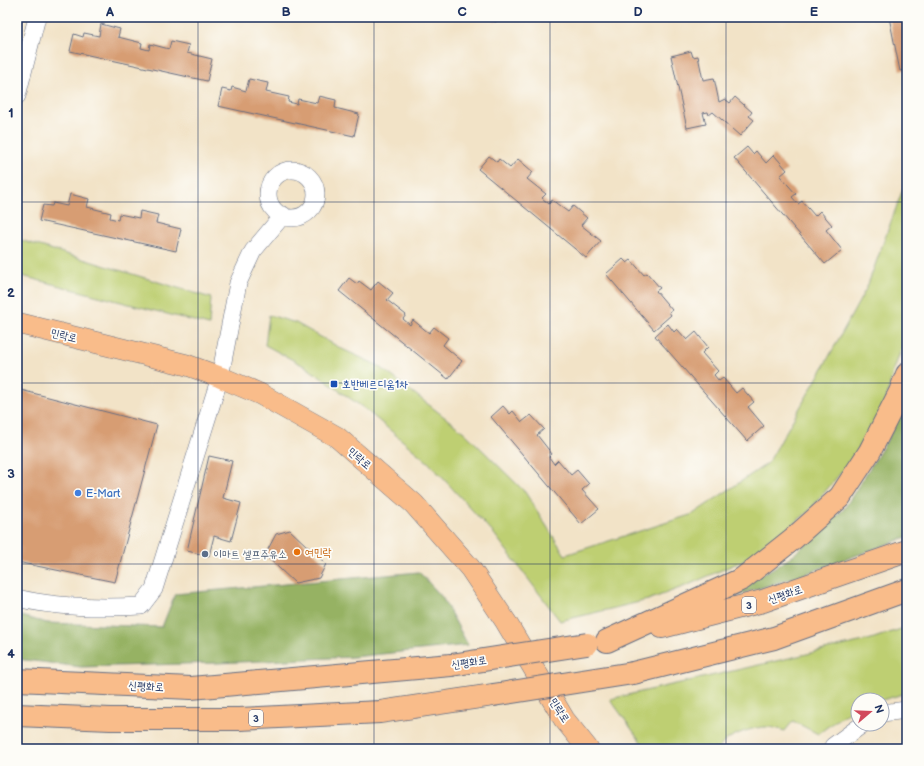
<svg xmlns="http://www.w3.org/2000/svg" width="924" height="766" font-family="'Balsamiq Sans','Poor Story',sans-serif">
<rect width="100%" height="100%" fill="#fdfcf7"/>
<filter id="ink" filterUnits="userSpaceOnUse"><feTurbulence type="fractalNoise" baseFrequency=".025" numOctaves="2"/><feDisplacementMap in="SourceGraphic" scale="8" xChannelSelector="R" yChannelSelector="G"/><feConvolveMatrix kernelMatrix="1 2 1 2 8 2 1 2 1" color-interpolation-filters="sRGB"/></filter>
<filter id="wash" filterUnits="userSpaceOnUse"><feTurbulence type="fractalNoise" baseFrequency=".012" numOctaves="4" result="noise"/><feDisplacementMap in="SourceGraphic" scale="16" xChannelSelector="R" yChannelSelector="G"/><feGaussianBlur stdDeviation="0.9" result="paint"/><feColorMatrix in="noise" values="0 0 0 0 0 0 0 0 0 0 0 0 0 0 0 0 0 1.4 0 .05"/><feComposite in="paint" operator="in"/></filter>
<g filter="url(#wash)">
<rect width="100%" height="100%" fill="#f2e3c7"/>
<path fill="#becf72" stroke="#6c7f68" d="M907,178V333L893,372L883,411L849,463L808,512L753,556L688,585L648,600L560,621L495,535L429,463L365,409L306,367L265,345L269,315L296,323L342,349L379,366L465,433L525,492L565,555L693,514L768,463L820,373L867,287Z
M17,239L211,298L209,325L18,275L17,273Z
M907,627V693L882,700H858V709L842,716L818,734L793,721L785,731C778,729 772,727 766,727C753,727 724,736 719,749H709L707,747L706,749H646L610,699L868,640Z"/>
<path fill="#96b264" stroke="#587061" d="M907,399V537L805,574L735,596L738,589L790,558L844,509L888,439Z
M419,572L442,597L468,645L353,657L217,663L81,667L17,659V615L47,623L162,627L175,594Z"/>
<g id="blocks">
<path fill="#d79d73" d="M492,17H503L495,22Z
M889,17H907V69L900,71Z
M101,24L120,29L118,37L142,43L141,48L149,50L150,44L169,49L171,41L189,45L187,53L212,59L207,81L70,51L74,34L83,37L84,33L99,36Z
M691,51L693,57L698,56L703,80L714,78L719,102L725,99L730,103L735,97L752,112L749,116L754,120L740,136L713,112L709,115L708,112L703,113L706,124L687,128L671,56Z
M249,79L268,83L266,92L289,97L288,102L297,104L298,99L317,103L319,96L336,100L335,108L359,114L354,136L218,106L222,89L231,91L232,87L246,91Z
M747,147L753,154L756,151L766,163L774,155L787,170L780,176L796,194L792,197L798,204L802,201L815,216L820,211L832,225L826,230L842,250L825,264L734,158Z
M489,156L497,162L499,159L510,168L518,159L533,172L527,179L546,194L542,198L549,204L552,200L568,212L573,206L587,218L581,225L601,241L586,258L478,169Z
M70,194L89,199L87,207L111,213L110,218L118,220L119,214L139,218L140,211L158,215L156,223L181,229L176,251L39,221L43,205L52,206L53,203L67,206Z
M623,259L627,263L631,260L644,275L647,273L660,288L656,291L672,310L669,312L671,315L654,330L606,274Z
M349,278L357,284L359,281L371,290L378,281L393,293L387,300L406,315L403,319L410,325L413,320L429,333L434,327L448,338L443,345L462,361L448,379L339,291Z
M668,324L674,332L677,329L687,340L696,332L708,347L702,353L718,371L714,375L719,381L723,378L736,393L742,388L754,402L748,407L764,426L747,441L655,336Z
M17,389L157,425L115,582L17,562Z
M503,406L510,414L513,411L522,422L531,415L544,429L537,435L552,454L549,457L554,464L558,460L571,475L577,470L589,484L582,490L599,509L581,524L491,417Z
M209,456L232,461L223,498L241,503L231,541L214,536L209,556L187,551Z
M290,530L326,564L319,578L295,583L265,555L276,534Z"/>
</g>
</g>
<g filter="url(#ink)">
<use href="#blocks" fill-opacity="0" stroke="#666e83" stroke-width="1"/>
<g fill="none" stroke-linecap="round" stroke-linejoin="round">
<defs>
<path id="minor" d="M17,96L37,17
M268 194a24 24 0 1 1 48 0a24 24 0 1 1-48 0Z
M17,598C57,608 100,608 141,606L154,589L220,377L238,283L253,251L283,215
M882,713L907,710
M832,749L833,746L863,724"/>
<path id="major" d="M17,323L187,365L220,377L260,394L337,437L414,504L470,568L506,622L564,719L588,749"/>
<path id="highway" d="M662,627L763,601L907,551
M607,641L742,579L794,538L840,497L870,451L900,392L907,374
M633,673L774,638L907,590
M17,680L191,688L451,665
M17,715L110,719H239L380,712L493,695"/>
</defs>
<use href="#minor" stroke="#666e83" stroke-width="18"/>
<use href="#major" stroke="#666e83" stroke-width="22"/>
<use href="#highway" stroke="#666e83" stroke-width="24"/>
<use href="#minor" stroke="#fff" stroke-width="17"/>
<use href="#major" stroke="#f9bc8a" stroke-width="21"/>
<use href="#highway" stroke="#f9bc8a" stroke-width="22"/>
<defs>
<path id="highway-bridge" d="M451,665L587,644
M493,695L633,673"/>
</defs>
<use href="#highway-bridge" stroke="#666e83" stroke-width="24" stroke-linecap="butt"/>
<use href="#highway-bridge" stroke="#f9bc8a" stroke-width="22"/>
</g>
</g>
<path fill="none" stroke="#1b2f5e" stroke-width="1" stroke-opacity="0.55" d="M198,17V749M374,17V749M550,17V749M726,17V749M17,202H907M17,383H907M17,564H907"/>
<rect fill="#1a4fb4" stroke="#fdfcf7" stroke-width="1.5" x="330" y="380" width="8" height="8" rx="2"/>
<circle fill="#3f7fe0" stroke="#fdfcf7" stroke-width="1.5" cx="78" cy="493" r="4"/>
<circle fill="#e8710a" stroke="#fdfcf7" stroke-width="1.5" cx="297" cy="552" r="4"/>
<circle fill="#5c6f8a" stroke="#fdfcf7" stroke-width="1.5" cx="205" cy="554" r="4"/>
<g text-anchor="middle" stroke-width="3.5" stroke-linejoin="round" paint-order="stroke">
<g fill="#fdfcf7" stroke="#5f6c8c" stroke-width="1">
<rect x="742" y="597" width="14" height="16" rx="3"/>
<rect x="249" y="710" width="14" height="16" rx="3"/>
</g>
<g font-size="10" font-weight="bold" fill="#1b2f5e">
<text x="749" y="609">3</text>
<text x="256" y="722">3</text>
</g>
<g font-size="11" fill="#1b2f5e" stroke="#fdfcf7">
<text transform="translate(64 335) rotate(14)" y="4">민락로</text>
<text transform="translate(360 458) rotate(41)" y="4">민락로</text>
<text transform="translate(785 594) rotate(-19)" y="4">신평화로</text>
<text transform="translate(469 662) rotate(-8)" y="4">신평화로</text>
<text transform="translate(146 686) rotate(3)" y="4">신평화로</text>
<text transform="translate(560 710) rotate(57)" y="4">민락로</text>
</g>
<g font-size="11" fill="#164399" stroke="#fdfcf7" text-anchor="start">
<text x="342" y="388">호반베르디움1차</text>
</g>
<g font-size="11" fill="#366cbe" stroke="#fdfcf7" text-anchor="start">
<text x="86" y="497">E-Mart</text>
</g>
<g font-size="11" fill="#c56008" stroke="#fdfcf7" text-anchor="start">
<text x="305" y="556">여민락</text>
</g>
<g font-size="11" fill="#4e5e75" stroke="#fdfcf7" text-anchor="start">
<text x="213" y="558">이마트 셀프주유소</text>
</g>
</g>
<rect width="924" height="766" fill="none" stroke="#fdfcf7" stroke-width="44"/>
<g transform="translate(870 712) rotate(71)"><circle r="19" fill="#fdfcf7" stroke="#a3aaba"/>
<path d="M0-3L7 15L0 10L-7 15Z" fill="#d1495b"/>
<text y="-6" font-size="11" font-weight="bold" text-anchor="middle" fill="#1b2f5e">N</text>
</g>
<rect x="22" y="22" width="880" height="722" fill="none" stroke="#1b2f5e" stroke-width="1.5"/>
<g font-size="13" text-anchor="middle" font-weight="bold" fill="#1b2f5e">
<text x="110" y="16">A</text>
<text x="286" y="16">B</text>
<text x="462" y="16">C</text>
<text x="638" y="16">D</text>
<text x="814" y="16">E</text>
<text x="11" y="117">1</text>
<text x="11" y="297">2</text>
<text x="11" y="478">3</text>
<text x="11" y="658">4</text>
</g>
</svg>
